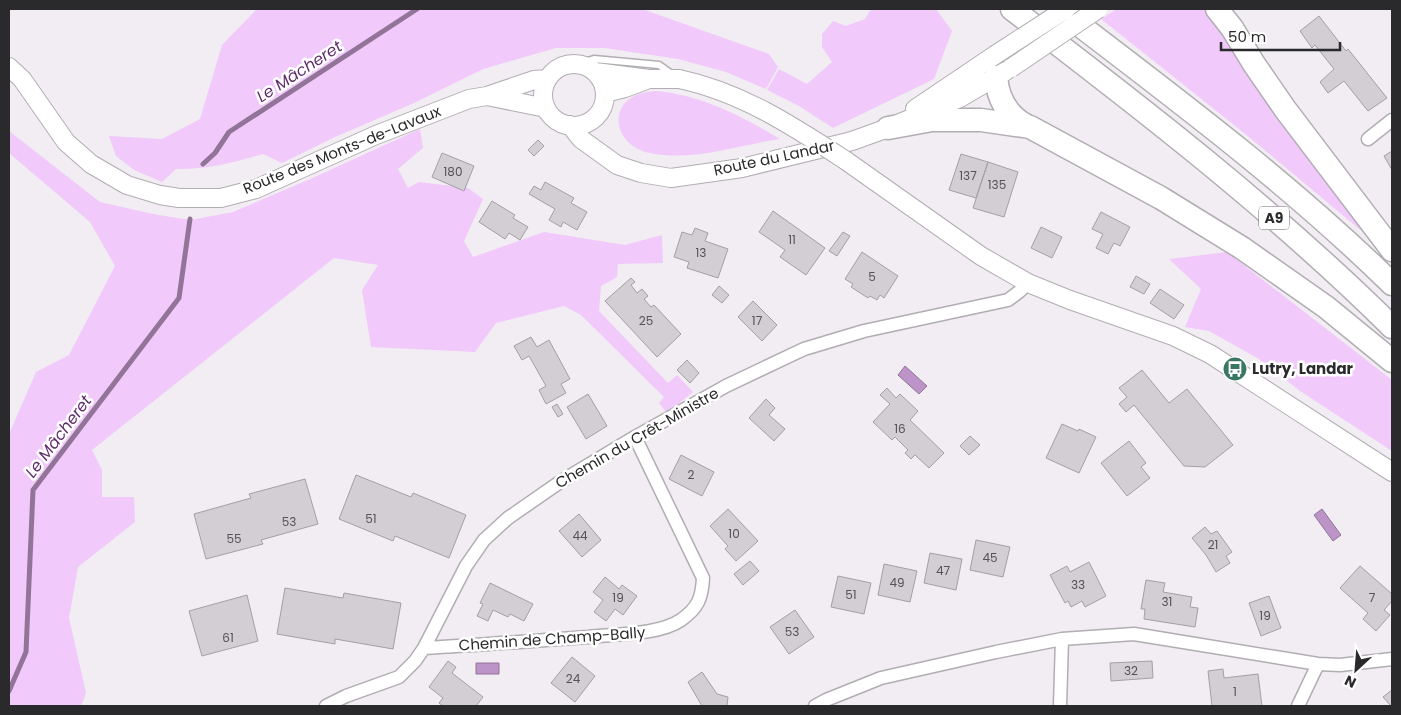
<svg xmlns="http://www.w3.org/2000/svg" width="1401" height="715" font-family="Poppins,sans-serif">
<rect width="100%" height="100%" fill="#f1edf2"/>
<path fill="#f1c9fb" d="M257,9H642L769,54L778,67L766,89L726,72L678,59L605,48H556L483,69L414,103L335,137L282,163L263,154C231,163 211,169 176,169L162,182L134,170L116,156L109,136L162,139L200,119L222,45Z
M871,9H936L952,31L934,79L833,128L799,106L767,90L779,69L807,84L832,62L822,47V34L833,21L846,26L865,19Z
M1117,9H1209L1370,238L1249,137L1101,19Z
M657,91C703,96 740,115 780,139C738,145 693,162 650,153C608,144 606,92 657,91Z
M420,129L423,148L398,169L408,188L419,182L468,188L483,199L464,241L473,257L544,232L625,245L662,235L663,263L618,264L617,277L601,286L599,311L668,383L677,375L693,392L667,413L659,403L664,397L581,315L564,306L496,323L475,352L371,347L362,290L378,265L334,258L92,450L102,470V497H134L135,522L78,567L69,618L86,693L81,706H9V434L36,372L69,355L115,266L90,222L9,153V131L100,202L153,214L190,220L233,212L308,180Z
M1227,252L1392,380V451L1300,391L1259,359L1209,331L1185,327L1201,289L1169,259Z"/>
<path fill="#bd94c7" stroke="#917498" d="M905,366L927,386L919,394L898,375Z
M1322,509L1341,535L1333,541L1314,515Z
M476,663H499V674H476Z"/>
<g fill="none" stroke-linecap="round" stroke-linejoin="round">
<path stroke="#917498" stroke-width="5" d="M203,164L215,153L229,132L417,9
M9,691L26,652L33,490L179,298L190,219"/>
</g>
<path fill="#d2ced3" stroke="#a39fa4" d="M1319,16L1346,51L1348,49L1387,98L1368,111L1344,81L1328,93L1320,82L1334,69L1315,45L1312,48L1300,31Z
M538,140L544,146L534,156L528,150Z
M1392,151V170L1384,156Z
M442,153L474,166L464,191L432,177Z
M961,154L988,162L976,198L949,190Z
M988,162L1018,172L1004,217L973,208Z
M545,182L574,198L571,203L587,212L577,230L563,222L561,227L549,220L555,209L529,194L534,186L541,190Z
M492,201L515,215L513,218L528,227L520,240L509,233L505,239L479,222Z
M773,211L825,248L806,275L780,257L785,250L759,232Z
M1101,212L1130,227L1120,246L1114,243L1108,254L1096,248L1103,234L1092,229Z
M1041,227L1062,237L1052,258L1031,248Z
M695,228L708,233L705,241L728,249L718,278L687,268L689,262L674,257L682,232L692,235Z
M843,232L850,236L837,256L829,251Z
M862,252L898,276L884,298L880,295L877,300L870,296L868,298L851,287L853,284L845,279Z
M1136,276L1150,284L1144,294L1130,287Z
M631,278L635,282L631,285L637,293L642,289L648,296L644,299L651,307L654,305L681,334L657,357L605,301Z
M719,286L729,295L722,303L712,295Z
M1160,289L1184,305L1174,319L1150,303Z
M753,301L777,325L762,341L738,317Z
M531,337L537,347L549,340L570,379L561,384L566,393L546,404L539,390L546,386L529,356L522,360L514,346Z
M687,360L699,373L690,383L677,370Z
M1142,370L1169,403L1187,389L1233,445L1205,467L1184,466L1134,405L1126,412L1119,404L1127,397L1119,388Z
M887,388L896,398L900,394L918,411L910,420L944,453L929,468L915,455L911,459L905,453L908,450L895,437L892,440L873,422L890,404L880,395Z
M588,394L607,426L586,439L567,407Z
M766,399L775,408L769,415L785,429L774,441L749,418Z
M557,404L563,414L558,417L552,407Z
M1062,424L1078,431L1079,429L1096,437L1079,473L1046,458Z
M970,436L980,445L969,455L960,446Z
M1129,441L1146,463L1141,467L1150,478L1127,496L1101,463Z
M681,455L714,472L702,496L669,479Z
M356,475L411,497L413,493L466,515L449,558L395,536L393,541L339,519Z
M305,479L318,524L261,540L263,544L206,559L194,514L251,498L249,494Z
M728,509L758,541L736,561L725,549L728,546L710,526Z
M579,514L601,540L582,557L559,531Z
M1205,527L1211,534L1217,531L1232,552L1226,556L1230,563L1216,572L1206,555L1192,538Z
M976,540L1010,547L1003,577L970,570Z
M930,553L962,559L956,590L924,583Z
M750,561L759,571L743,585L734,574Z
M1089,562L1106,596L1085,607L1082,601L1071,607L1068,601L1065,603L1050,575L1067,566L1070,572Z
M884,564L917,571L910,602L878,595Z
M1360,566L1392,594V601L1384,610L1390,615L1376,631L1363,619L1368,613L1340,588Z
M838,576L871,583L864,614L831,607Z
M605,577L619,589L622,585L637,596L623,615L615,609L606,621L594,612L603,600L593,592Z
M1146,580L1165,583L1163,592L1192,597L1190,607L1198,608L1195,627L1144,619L1145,609H1141Z
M490,583L533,604L524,621L510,614L508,617L493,610L488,621L477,616L483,604L480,603Z
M285,588L343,598L344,593L401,603L393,649L335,639V644L277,634Z
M247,595L258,641L202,656L189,611Z
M1269,596L1281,628L1261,636L1249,603Z
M795,610L814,637L789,654L770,627Z
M572,657L595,676L575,702L551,683Z
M448,661L456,667L452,673L483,697L476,706H443L439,703L443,698L429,687Z
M1152,661L1153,678L1111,681L1110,663Z
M1223,669L1224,678L1258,674L1262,706H1212L1208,671Z
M702,672L717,694L728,697L727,706H702L688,682Z
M1392,690V706H1391L1383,697Z"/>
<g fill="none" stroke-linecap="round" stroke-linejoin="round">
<defs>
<path id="lane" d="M579,64L594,59L659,65L673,75"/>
<path id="street" d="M1368,139L1392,120
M424,648C479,645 534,641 588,637C615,634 659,635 681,620C698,608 702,598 703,578L635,437
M326,706L346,696L399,677L415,661L424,648L466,566L484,540L508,518L560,482L635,437L726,386L804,349L864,331L1008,300L1020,291L1028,283
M815,706L826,700L881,678L996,652L1062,639L1134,634L1318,664L1340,665L1392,659
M1060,706L1062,639
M1298,706L1318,664"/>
<path id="secondary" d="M543 95a31 31 0 1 1 62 0a31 31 0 1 1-62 0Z
M9,67L22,79L66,142L91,164L127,185L160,195L179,198H221L256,189L376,135L469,99L487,96L534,80L547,79
M595,72L649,79H679
M605,93L625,88L649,79
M487,96L546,108
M915,109L995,55
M570,125L581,139L617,165L641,173L671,178L742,168L852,141L888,128L960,98L1006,71
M845,160L981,256L1028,283L1070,300L1173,336L1210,354L1392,472"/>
<path id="highway" d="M1012,9C1143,109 1274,210 1392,327
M1217,9L1232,28L1254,64L1285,109L1392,250
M1061,11C1175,98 1290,184 1392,284
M996,77C998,99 1007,116 1027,126
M888,128L932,120H981L1030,127L1161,198L1242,248L1326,307L1392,361"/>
</defs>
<use href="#lane" stroke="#b1adb2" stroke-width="9"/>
<use href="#street" stroke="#b1adb2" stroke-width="15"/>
<use href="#secondary" stroke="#b1adb2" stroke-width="20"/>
<use href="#highway" stroke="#b1adb2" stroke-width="25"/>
<use href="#lane" stroke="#fff" stroke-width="6"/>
<use href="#street" stroke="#fff" stroke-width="12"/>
<use href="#secondary" stroke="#fff" stroke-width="18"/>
<use href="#highway" stroke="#fff" stroke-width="22"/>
<defs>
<path id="secondary-bridge" d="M995,55L1066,9
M1011,68L1098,9
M679,79C741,92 793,126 845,160"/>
</defs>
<use href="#secondary-bridge" stroke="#b1adb2" stroke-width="20" stroke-linecap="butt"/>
<use href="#secondary-bridge" stroke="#fff" stroke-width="18"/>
</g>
<defs>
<symbol id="bus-disc" viewBox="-11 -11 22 22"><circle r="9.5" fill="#397762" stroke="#fff"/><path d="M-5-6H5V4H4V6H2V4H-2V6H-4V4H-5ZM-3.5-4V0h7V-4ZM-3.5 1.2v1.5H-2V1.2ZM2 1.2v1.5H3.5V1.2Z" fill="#fff"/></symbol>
</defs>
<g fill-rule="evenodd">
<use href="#bus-disc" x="1221" y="355" width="28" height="28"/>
</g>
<g text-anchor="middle" stroke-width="5" stroke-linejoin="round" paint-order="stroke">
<g font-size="12" fill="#545255">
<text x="453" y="176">180</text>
<text x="968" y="180">137</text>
<text x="997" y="189">135</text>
<text x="792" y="244">11</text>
<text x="701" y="257">13</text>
<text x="872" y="281">5</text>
<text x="646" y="325">25</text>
<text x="757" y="325">17</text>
<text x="900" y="433">16</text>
<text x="691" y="479">2</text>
<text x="371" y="523">51</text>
<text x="289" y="526">53</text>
<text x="734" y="538">10</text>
<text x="580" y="540">44</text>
<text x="234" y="543">55</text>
<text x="1213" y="549">21</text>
<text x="990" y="562">45</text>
<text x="943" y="575">47</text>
<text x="897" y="587">49</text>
<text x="1078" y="589">33</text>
<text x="851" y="599">51</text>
<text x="618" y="602">19</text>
<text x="1372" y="602">7</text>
<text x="1167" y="606">31</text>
<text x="1265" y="620">19</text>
<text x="792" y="636">53</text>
<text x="228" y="642">61</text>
<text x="1131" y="675">32</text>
<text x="573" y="683">24</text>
<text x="1235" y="696">1</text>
</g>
<rect fill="#fff" stroke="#6a696b" stroke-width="1" x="1259" y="206.5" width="30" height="23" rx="4"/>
<g font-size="14" font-weight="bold" fill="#2a292b">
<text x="1274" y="223">A9</text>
</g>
<g font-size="15" fill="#2a292b" stroke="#fff">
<text transform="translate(342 150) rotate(-22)" y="5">Route des Monts-de-Lavaux</text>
<text transform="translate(774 158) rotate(-12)" y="5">Route du Landar</text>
<text transform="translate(637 438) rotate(-30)" y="5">Chemin du Crêt-Ministre</text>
<text transform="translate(552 639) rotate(-4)" y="5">Chemin de Champ-Bally</text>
</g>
<g font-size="15" font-weight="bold" fill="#2a292b" stroke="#fff" text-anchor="start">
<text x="1252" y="374">Lutry, Landar</text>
</g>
<g font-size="16" font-style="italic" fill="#602d6c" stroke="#fff">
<text transform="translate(299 71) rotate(-33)" y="6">Le Mâcheret</text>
<text transform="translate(58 436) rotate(-53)" y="6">Le Mâcheret</text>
</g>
</g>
<rect width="1401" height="715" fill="none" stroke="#2a292b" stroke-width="20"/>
<g transform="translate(1356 670) rotate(206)" stroke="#ffffff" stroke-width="4" paint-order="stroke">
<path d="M0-4L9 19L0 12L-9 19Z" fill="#2a292b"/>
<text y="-8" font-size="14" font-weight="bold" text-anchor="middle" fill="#2a292b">N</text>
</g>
<path d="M1221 42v8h119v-8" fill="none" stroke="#2a292b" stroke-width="2.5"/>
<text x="1228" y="42" font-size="15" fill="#2a292b" stroke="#ffffff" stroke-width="4" paint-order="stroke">50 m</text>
</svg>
